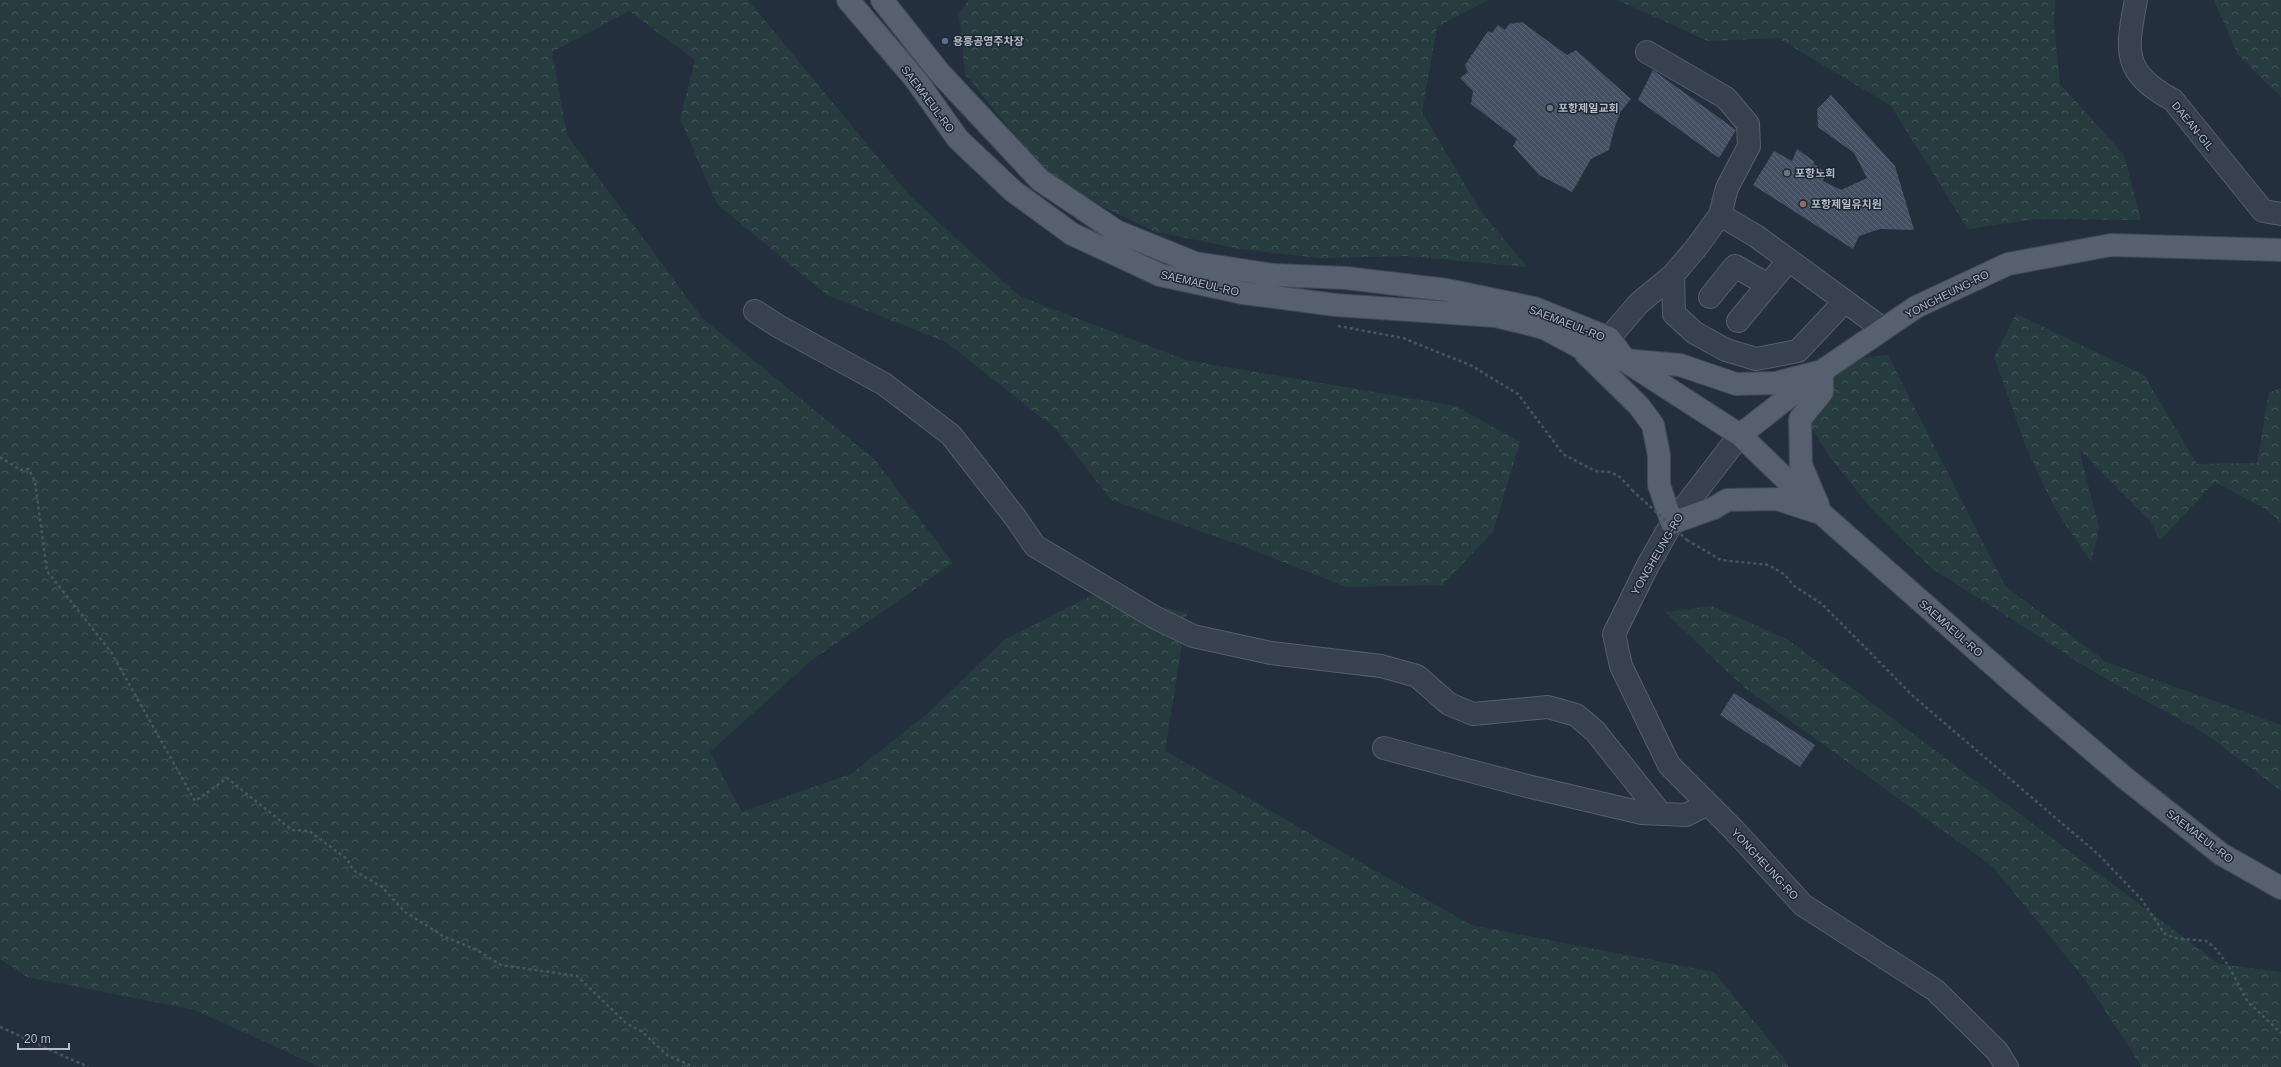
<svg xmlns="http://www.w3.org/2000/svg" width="2281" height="1067" font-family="Arial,'Noto Sans KR',sans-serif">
<defs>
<pattern id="forest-crowns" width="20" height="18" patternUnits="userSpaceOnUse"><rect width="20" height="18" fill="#263c3f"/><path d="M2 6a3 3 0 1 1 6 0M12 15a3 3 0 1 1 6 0" fill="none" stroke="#435659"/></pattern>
<pattern id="building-back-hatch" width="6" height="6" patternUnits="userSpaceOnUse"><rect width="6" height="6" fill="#455162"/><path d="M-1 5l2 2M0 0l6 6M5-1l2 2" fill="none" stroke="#5d6877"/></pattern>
</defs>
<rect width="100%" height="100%" fill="#242f3e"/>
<path fill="url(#forest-crowns)" d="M0,0H748L909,195L1019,296L1186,360L1456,406L1520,442L1493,532L1442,585L1347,587L1240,545L1111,500L1056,429L946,342L827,295L717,204L680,119L695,60L629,11L552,52L567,135L702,318L874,459L953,563L812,660L710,752L742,812L851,774L927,714L1004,640L1100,591L1187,613L1165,751L1471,925L1714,972L1782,1056L1789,1067H320L195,1010L27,977L0,959Z
M968,0H1488L1437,27L1422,112L1480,210L1527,267L1408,256L1319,258L1240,249L1153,231L1066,189L1041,167L965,74L959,14Z
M1617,0H2055L2054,24L2060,84L2124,155L2141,220L2035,219L1968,229L1891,106L1778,38L1708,41Z
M2214,0H2281V97L2238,55Z
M2016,314L2144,375L2197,464L2257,463L2269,392L2281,389V523L2267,510L2215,482L2160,540L2149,520L2079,449L2099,528L2091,562L2055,509L2026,447L1994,357Z
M1888,355L2005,586L2106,662L2281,725V791L2206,734L2099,675L1930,567L1871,508L1829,456L1793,397L1832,362Z
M1712,606L1787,639L2219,964L2281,972V1067H2142L2083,977L1992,866L1745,688L1665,612Z"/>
<path fill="url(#building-back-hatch)" d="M1522,22L1567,55L1576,50L1631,99L1621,111L1615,126L1609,150L1591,159L1572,192L1539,175L1513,146L1517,139L1471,104L1473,91L1460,78L1468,72L1465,65L1488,31L1492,33L1498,25L1505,30L1509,24Z
M1653,70L1736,130L1719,158L1638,100Z
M1831,95L1895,166L1914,230L1880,229L1859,236L1853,249L1753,185L1774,151L1792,161L1797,149L1815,162L1813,164L1826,172L1823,181L1841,190L1867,178L1854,153L1818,127L1817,109Z
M1734,693L1815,745L1800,767L1720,715Z"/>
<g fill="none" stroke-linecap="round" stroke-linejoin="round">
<defs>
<path id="minor" d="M2136,0C2126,52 2122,72 2173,100L2263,211L2281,214
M1647,52L1726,98L1748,124L1749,146L1727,188L1720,215
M1710,297L1735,266L1768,285
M1845,301L1798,351L1756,359L1726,350L1695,333L1674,314L1673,275L1696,248L1720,215L1756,236L1883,329
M755,311L778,326L884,384L951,435L1015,517L1035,546L1156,618L1193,636L1271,653L1381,666L1417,676L1449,704L1473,714L1548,707L1576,715L1595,731L1661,814
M1738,321L1789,260
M1609,338L1639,303L1673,275
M1740,435L1672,523L1648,565L1614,634L1621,666L1669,765L1734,830L1803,905L1935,990L1997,1051L2007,1067
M1384,748L1527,786L1642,813L1686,815L1708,804"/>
<path id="major" d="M848,0L916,80L958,139L1013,191L1072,234L1160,275L1243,293L1336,305L1496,316L1544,328L1600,358L1680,365L1736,384L1776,383L1822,371
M882,0L939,72L1040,180L1116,231L1195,263L1273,275L1346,278L1447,290L1534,308L1609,338L1627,362L1740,435L1822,514L2016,685L2125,778L2221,854L2281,888
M1586,354L1639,406L1653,425L1659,455V485L1672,523L1714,508L1727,500L1777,499L1817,512
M1740,435L1822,371L1916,307L2008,264L2111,245L2281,250
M1818,505L1801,465L1800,419L1822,392V371"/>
</defs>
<use href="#minor" stroke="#565f6c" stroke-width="24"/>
<use href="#major" stroke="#414a57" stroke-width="24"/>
<path stroke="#44595c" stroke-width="2.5" stroke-dasharray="3 3" stroke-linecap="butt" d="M1338,326L1403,338L1472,366L1518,394L1563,454L1595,471L1610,472L1620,477L1632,490
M0,457L20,470L29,469L35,482L47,571L111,652L195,801L227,778L292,830L309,831L347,859L353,870L382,887L405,912L443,936L477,950L501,965L577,976L627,1024L641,1031L667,1055L694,1067
M1687,540L1721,560L1769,565L1785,575L1794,586L1822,604L1914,697L2098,854L2141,899L2165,934L2175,938L2206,941L2215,948L2228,965L2248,1002L2281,1033
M0,1027L88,1067"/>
<use href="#minor" stroke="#38414e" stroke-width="22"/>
<use href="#major" stroke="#56606e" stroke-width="22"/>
<path stroke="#44595c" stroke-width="2.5" stroke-dasharray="3 3" stroke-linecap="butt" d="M1632,490L1687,540"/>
</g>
<circle fill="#5c6f8a" stroke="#1d2633" stroke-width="1.5" cx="945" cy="41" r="4"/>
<g fill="#6b7280" stroke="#1d2633" stroke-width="1.5">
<circle cx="1550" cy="108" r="4"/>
<circle cx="1787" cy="173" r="4"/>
</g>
<circle fill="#8d6e63" stroke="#1d2633" stroke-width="1.5" cx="1803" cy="204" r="4"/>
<g text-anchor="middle" stroke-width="3" stroke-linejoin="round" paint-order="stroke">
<g font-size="11" font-weight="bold" fill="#b4bcc9" stroke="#1d2633" text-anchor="start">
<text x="953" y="45">용흥공영주차장</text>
<text x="1558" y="112">포항제일교회</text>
<text x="1795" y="177">포항노회</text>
<text x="1811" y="208">포항제일유치원</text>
</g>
<g font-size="11" fill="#b4bcc9" stroke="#1d2633">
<text transform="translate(928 99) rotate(53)" y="4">SAEMAEUL-RO</text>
<text transform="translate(2193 126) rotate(51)" y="4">DAEAN-GIL</text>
<text transform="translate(1200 283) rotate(13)" y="4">SAEMAEUL-RO</text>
<text transform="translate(1947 294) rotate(-27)" y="4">YONGHEUNG-RO</text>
<text transform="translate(1567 323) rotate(21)" y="4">SAEMAEUL-RO</text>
<text transform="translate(1657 554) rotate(-60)" y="4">YONGHEUNG-RO</text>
<text transform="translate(1951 628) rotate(41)" y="4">SAEMAEUL-RO</text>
<text transform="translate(2200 836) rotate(37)" y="4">SAEMAEUL-RO</text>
<text transform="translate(1765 864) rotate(47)" y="4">YONGHEUNG-RO</text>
</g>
</g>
<path d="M18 1043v6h51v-6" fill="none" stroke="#b4bcc9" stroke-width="2"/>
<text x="24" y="1043" font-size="12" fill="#b4bcc9" stroke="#1d2633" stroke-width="3" paint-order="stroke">20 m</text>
</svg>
